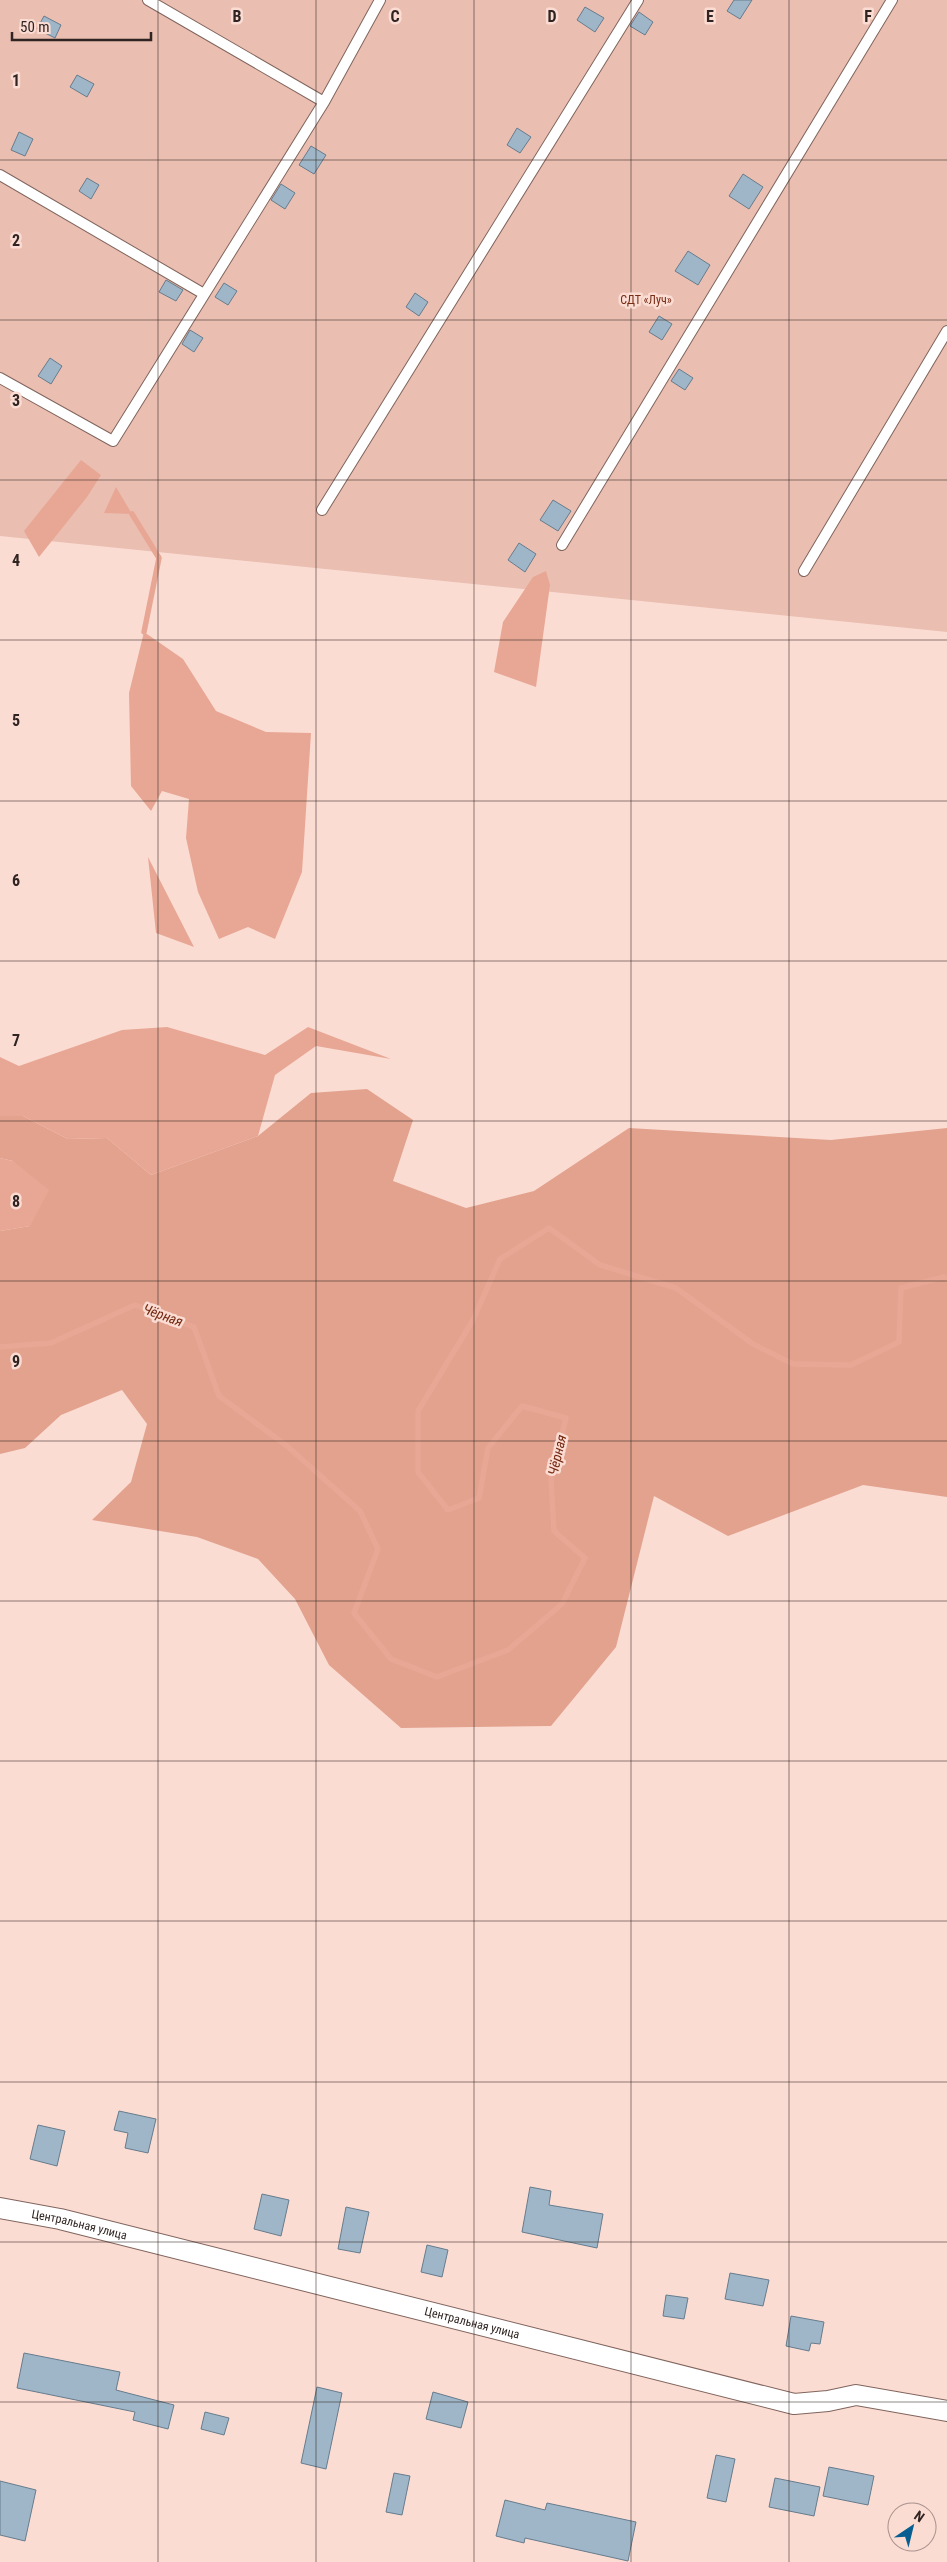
<svg xmlns="http://www.w3.org/2000/svg" width="947" height="2562" font-family="'Roboto Condensed',sans-serif">
<rect width="100%" height="100%" fill="#fbdcd3"/>
<path fill="#eabeb1" d="M0,0H947V632L0,536Z"/>
<path fill="#e2a28e" d="M367,1089L413,1120L393,1181L466,1208L534,1191L629,1128L831,1140L947,1128V1497L863,1485L728,1536L654,1496L616,1647L551,1726L401,1728L329,1665L295,1599L258,1559L197,1537L92,1520L131,1482L147,1424L122,1390L61,1415L25,1448L0,1454V1231L30,1226L13,1161L0,1158V1116H23L68,1139L107,1138L151,1175L258,1136L311,1093Z"/>
<path fill="#e8a794" d="M81,460L101,475L87,497L39,557L24,531Z
M116,487L132,514L104,513Z
M546,571L550,585L536,687L494,672L503,622L533,577Z
M144,632L183,659L216,711L266,732L311,733L302,872L275,939L248,927L219,939L198,892L186,838L189,799L162,791L151,811L131,786L129,693Z
M148,857L194,947L156,933Z
M167,1027L265,1055L308,1027L391,1059L316,1046L275,1075L258,1136L151,1175L107,1138L68,1139L23,1116H0V1057L19,1066L122,1030Z
M0,1158L13,1161L49,1190L30,1226L0,1231Z"/>
<g fill="none" stroke-linecap="round" stroke-linejoin="round">
<path stroke="#e8a794" stroke-width="5.5" d="M132,514L159,558L144,632
M0,1347L51,1343L135,1305L194,1327L219,1396L287,1446L360,1511L378,1549L354,1613L391,1659L437,1677L508,1650L562,1604L585,1558L554,1531L551,1480L566,1418L522,1406L488,1448L479,1498L448,1510L418,1472V1411L473,1320L500,1259L549,1228L600,1265L676,1288L753,1344L793,1364L851,1365L899,1342L901,1288L944,1277L947,1280"/>
</g>
<path fill="#9fb6c8" stroke="#667c8d" d="M734,0H752L740,19L727,11Z
M585,7L604,18L595,32L577,20Z
M639,12L653,22L645,35L630,26Z
M44,16L61,25L55,38L37,29Z
M77,75L94,84L87,97L70,87Z
M517,128L531,137L520,153L507,145Z
M19,132L33,139L25,156L11,150Z
M311,146L326,155L314,174L299,165Z
M743,174L763,187L749,209L729,196Z
M87,178L99,185L91,199L79,191Z
M281,184L295,193L285,209L271,200Z
M688,251L710,265L698,285L675,271Z
M166,280L183,290L176,301L159,292Z
M224,283L237,291L228,305L215,297Z
M415,293L428,302L419,316L406,307Z
M659,316L672,324L662,340L649,332Z
M190,330L203,338L194,352L182,344Z
M50,358L62,366L51,384L38,376Z
M679,369L693,378L685,390L671,381Z
M553,500L571,511L558,531L540,520Z
M519,543L536,554L525,572L508,560Z
M119,2111L156,2119L148,2153L125,2148L128,2133L114,2130Z
M38,2125L65,2131L57,2166L30,2159Z
M530,2187L551,2191L549,2205L603,2214L597,2248L522,2232Z
M262,2194L289,2200L281,2236L254,2229Z
M346,2207L369,2212L360,2253L338,2249Z
M427,2245L448,2250L442,2277L421,2272Z
M730,2273L769,2280L763,2306L725,2299Z
M666,2295L688,2298L684,2319L663,2316Z
M791,2316L824,2322L820,2344L811,2343L809,2351L786,2346Z
M24,2353L120,2372L116,2390L174,2405L168,2429L133,2420L135,2412L17,2388Z
M317,2387L342,2393L326,2469L301,2463Z
M433,2392L468,2402L461,2428L426,2419Z
M205,2412L229,2418L224,2435L201,2429Z
M716,2455L735,2459L726,2502L707,2498Z
M829,2467L874,2476L868,2505L823,2496Z
M394,2473L410,2476L402,2515L386,2512Z
M775,2478L820,2487L814,2516L769,2507Z
M0,2481L36,2490L25,2541L0,2535Z
M505,2500L545,2510L547,2503L636,2522L628,2561L525,2538L524,2543L496,2536Z"/>
<g fill="none" stroke-linecap="round" stroke-linejoin="round">
<defs>
<path id="lane" d="M148,0L324,102
M0,175L204,294
M0,378L113,441L324,102L380,0
M322,510L638,0
M562,545L892,0
M804,571L947,331"/>
<g id="street">
<path id="s1" d="M0,2208L60,2219L794,2404L828,2401L856,2395L947,2411"/>
</g>
</defs>
<use href="#lane" stroke="#80655d" stroke-width="12"/>
<use href="#street" stroke="#80655d" stroke-width="22"/>
<use href="#lane" stroke="#fff" stroke-width="10"/>
<use href="#street" stroke="#fff" stroke-width="20"/>
</g>
<path fill="none" stroke="#2f2421" stroke-width="1" stroke-opacity="0.55" d="M158,0V2562M316,0V2562M474,0V2562M631,0V2562M789,0V2562M0,160H947M0,320H947M0,480H947M0,640H947M0,801H947M0,961H947M0,1121H947M0,1281H947M0,1441H947M0,1601H947M0,1761H947M0,1921H947M0,2082H947M0,2242H947M0,2402H947"/>
<g text-anchor="middle" stroke-width="5" stroke-linejoin="round" paint-order="stroke">
<g font-size="12" fill="#782c15" stroke="#fbdcd3">
<text x="646" y="304">СДТ «Луч»</text>
</g>
<g font-size="12" fill="#2f2421" stroke="#fbdcd3">
<text dy="4" stroke="none"><textPath href="#s1" startOffset="81">Центральная улица</textPath></text>
<text dy="4" stroke="none"><textPath href="#s1" startOffset="486">Центральная улица</textPath></text>
</g>
<g font-size="14" font-style="italic" fill="#742911" stroke="#fbdcd3">
<text transform="translate(163 1315) rotate(20)" y="5">Чёрная</text>
<text transform="translate(557 1455) rotate(-77)" y="5">Чёрная</text>
</g>
</g>
<g font-size="16" text-anchor="middle" font-weight="bold" fill="#2f2421" stroke="#fbdcd3" stroke-width="5" stroke-linejoin="round" paint-order="stroke">
<text x="237" y="22">B</text>
<text x="395" y="22">C</text>
<text x="552" y="22">D</text>
<text x="710" y="22">E</text>
<text x="868" y="22">F</text>
<text x="16" y="86">1</text>
<text x="16" y="246">2</text>
<text x="16" y="406">3</text>
<text x="16" y="566">4</text>
<text x="16" y="726">5</text>
<text x="16" y="886">6</text>
<text x="16" y="1046">7</text>
<text x="16" y="1207">8</text>
<text x="16" y="1367">9</text>
</g>
<g transform="translate(912 2527) rotate(35)"><circle r="24" fill="#fbdcd3" stroke="#a9928c"/>
<path d="M0-4L9 19L0 12L-9 19Z" fill="#065f90"/>
<text y="-8" font-size="14" font-weight="bold" text-anchor="middle" fill="#2f2421">N</text>
</g>
<path d="M12 32v8h139v-8" fill="none" stroke="#2f2421" stroke-width="2.5"/>
<text x="20" y="32" font-size="15" fill="#2f2421" stroke="#fbdcd3" stroke-width="4" paint-order="stroke">50 m</text>
</svg>
